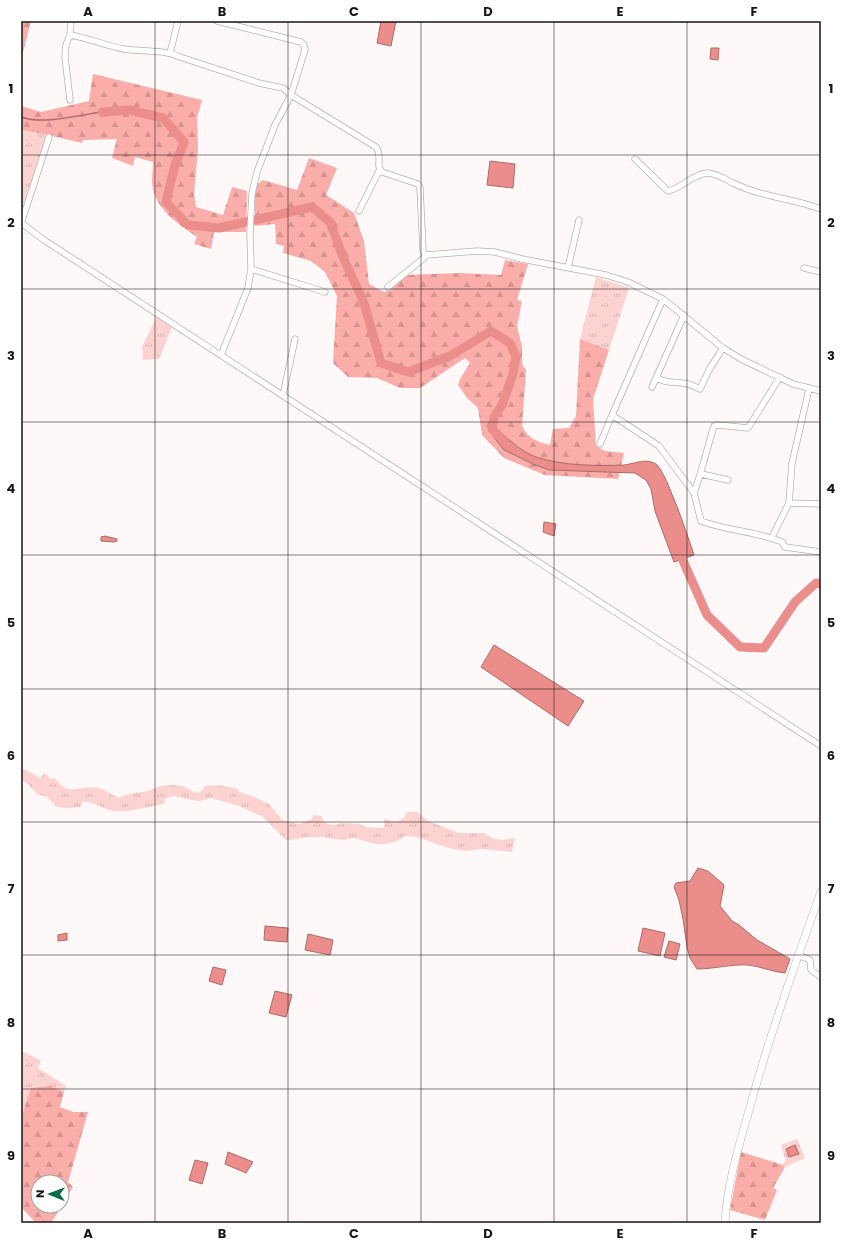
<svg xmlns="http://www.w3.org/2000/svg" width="842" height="1244" font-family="Poppins,sans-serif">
<defs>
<pattern id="grass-tufts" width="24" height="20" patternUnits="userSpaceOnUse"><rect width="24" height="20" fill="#fcd3d1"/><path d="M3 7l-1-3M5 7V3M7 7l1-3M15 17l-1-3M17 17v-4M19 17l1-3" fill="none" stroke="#d7b4b3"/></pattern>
<pattern id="forest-firs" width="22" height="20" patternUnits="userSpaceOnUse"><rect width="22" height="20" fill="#faada9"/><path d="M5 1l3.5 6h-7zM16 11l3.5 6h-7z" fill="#d69491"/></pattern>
</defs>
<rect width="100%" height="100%" fill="#fef8f8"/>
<path fill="url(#grass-tufts)" d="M21,130L48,135L21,211Z
M596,277L629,288L609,350L580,339Z
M157,316L172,327L159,359L143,360L142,347Z
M21,768L30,772L40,778L45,773L51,779L55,778C70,799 78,784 99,788C106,790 112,795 119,798C130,793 136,793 147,791C154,789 161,785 168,785C173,785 183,785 187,788C195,792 198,797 205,786C216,784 227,786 238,789L239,792L252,796L269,804L282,820L299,824L312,819L313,815L322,816V819L326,823L332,825L343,823L360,824L365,827L384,828V819L396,822L404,818L407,812H417L428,821L459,833H484L492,838L501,840L515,838L512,852L481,849L466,851L452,849L417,837L405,836L395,842L386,844H376L353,838L343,840L320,837H306L287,841L262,816L239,806L211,798L200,801L192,800L173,796L165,799L164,804C150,806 129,813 115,811C102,810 97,801 82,802L81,807L66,808L57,807L47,797L37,794L28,784L21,780Z
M21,1051L41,1060L38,1068L66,1086L64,1092L50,1086L31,1088L21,1118Z
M797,1139L805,1158L785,1167L781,1164L786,1162L781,1145Z"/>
<path fill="url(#forest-firs)" d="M21,21H31L21,60Z
M93,74L202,100L197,118L198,148L194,194L196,207L223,215L232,187L247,191L246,232H214L211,249L194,244L197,237C177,223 153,208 152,181C152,175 153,168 153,162L135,157L133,166L112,158L117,139L83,140L82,143L48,135L21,130V106L41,112L89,101Z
M309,158L337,168L326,195L354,213L364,241L369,284L384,292L391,290L406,275L460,273L501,275L505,260L528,264L517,300L522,301L517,326L522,347V364L526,370L522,426C527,438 538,442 550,445L553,429L569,428L576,416L580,339L609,350L593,399L596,446L605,451L624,453L618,479L545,475L504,458L482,435L478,408L467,398L458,385L460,379L470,363L465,358L420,388H400L377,378L348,377L333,363L337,296L325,272L311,261L283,253L284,246L276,244L275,224L255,226V195L257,184L263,180L297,190Z
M50,1086L64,1092L60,1107L73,1112H88L68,1182L73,1187L62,1205V1182H38V1206H62L51,1223H36L21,1207V1118L31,1088Z
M741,1152L780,1164L785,1167L773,1188L777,1190L765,1220L730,1210Z"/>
<path fill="#eb8e8b" stroke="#ac6a68" d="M381,21H396L391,46L377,43Z
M711,48H719L718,60L710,59Z
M490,161L515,164L513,188L487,185Z
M501,433C512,442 522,452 536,457C563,466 596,466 624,465C634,464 647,457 657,465C663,472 668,484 671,492C680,513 687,534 694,555L674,562L655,511L651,489L646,480L635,473L549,470L533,464L504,450L493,436Z
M544,522L556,524L554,536L543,532Z
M105,536L117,539V541L114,542L101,541V537Z
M494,645L584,701L568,726L481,667Z
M698,868L708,871L724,885L720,906L732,921L739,925L757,940L790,959L785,973C772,972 760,966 748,965C731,964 714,969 697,969L690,958L687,947L683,919L679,900L674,887L676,883L690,881Z
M265,926L288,928L287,942L264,940Z
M643,928L665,933L660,956L638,951Z
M67,933V940L58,941V935Z
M308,934L333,940L330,955L305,950Z
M669,941L680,944L676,960L664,957Z
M213,967L226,970L222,985L209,981Z
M275,991L292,995L286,1017L269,1013Z
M795,1145L799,1154L789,1157L786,1149Z
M228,1152L253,1162L246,1173L225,1164Z
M195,1160L208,1163L202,1184L189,1180Z"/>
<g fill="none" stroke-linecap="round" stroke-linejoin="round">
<path stroke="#ac6a68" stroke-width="1.5" d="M21,117C42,125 79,115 102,112"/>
<path stroke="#eb8e8b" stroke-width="9" d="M102,112L129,110L163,118L184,142L175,165L166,202L188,225L219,228L312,207L330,222L343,257L364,303L381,363L408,372L450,356L491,331L510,343L516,357L513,374L502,405L494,417L492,429L505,442
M679,548L684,563L707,615L740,647L764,648L795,602L816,583L821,584"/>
<defs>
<path id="minor" d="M217,21L301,42L304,45L305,50L291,95L275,125L257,172L252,193L250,233L251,269L248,288L221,355
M70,35C89,38 106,46 124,49C143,52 162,49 180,57L259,83L283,88L291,95L376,147C383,157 375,165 382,172L418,184L420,188L423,251L426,255L477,251L495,252L522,259L606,275L628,282L663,299L723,348L741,359L793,384L821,391
M170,53L178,21
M70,100L65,57L66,45L70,35L71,21
M635,159L668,191C682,188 693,174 707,173C716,173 725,179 733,183C761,197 792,198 821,209
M359,211L380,169
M21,223L44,240L821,746
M21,224L49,137
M568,268L579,220
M804,268L821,272
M251,269L325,292
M388,287L424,258L426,255
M663,299L612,415L659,446L694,493L701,521C727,531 756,531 782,542L785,547L821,552
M656,378C669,384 669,381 682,383C688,383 694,386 700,389L710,368L723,348
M652,387L684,315
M283,395L295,339
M600,444L612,415
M701,474L728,480
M694,493C702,471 707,449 714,426L718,425L748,428L780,377
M789,503L821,504
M772,537L789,503L792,463L809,389
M798,955L810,960L811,970L821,977"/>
<path id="tertiary" d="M725,1223C727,1184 739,1145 750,1107C770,1034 796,962 821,891"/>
</defs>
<use href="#minor" stroke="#bab1b1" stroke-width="7"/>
<use href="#tertiary" stroke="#bab1b1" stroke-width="8"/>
<use href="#minor" stroke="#fff" stroke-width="5.5"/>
<use href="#tertiary" stroke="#fff" stroke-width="7"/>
</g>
<path fill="none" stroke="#181515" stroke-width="1" stroke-opacity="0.55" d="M155,21V1223M288,21V1223M421,21V1223M554,21V1223M687,21V1223M21,155H821M21,289H821M21,422H821M21,555H821M21,689H821M21,822H821M21,955H821M21,1089H821"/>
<rect width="842" height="1244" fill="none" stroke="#ffffff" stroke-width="44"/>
<g transform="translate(50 1194) rotate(271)"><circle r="19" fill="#ffffff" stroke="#a3a1a1"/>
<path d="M0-3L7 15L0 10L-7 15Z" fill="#006e45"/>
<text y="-6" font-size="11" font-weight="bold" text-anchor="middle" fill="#181515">N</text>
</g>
<rect x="22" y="22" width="798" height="1200" fill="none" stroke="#181515" stroke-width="1.5"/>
<g font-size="13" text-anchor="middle" font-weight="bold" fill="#181515">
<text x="88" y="16">A</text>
<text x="222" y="16">B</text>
<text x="354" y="16">C</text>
<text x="488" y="16">D</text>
<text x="620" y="16">E</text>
<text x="754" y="16">F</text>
<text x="11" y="93">1</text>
<text x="831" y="93">1</text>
<text x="11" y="227">2</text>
<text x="831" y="227">2</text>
<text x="11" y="360">3</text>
<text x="831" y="360">3</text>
<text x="11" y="493">4</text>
<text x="831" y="493">4</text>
<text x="11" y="627">5</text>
<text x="831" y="627">5</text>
<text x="11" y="760">6</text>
<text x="831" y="760">6</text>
<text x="11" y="893">7</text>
<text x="831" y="893">7</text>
<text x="11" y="1027">8</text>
<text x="831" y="1027">8</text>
<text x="11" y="1160">9</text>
<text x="831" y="1160">9</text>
<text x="88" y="1238">A</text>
<text x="222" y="1238">B</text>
<text x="354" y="1238">C</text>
<text x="488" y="1238">D</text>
<text x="620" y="1238">E</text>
<text x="754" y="1238">F</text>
</g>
</svg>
